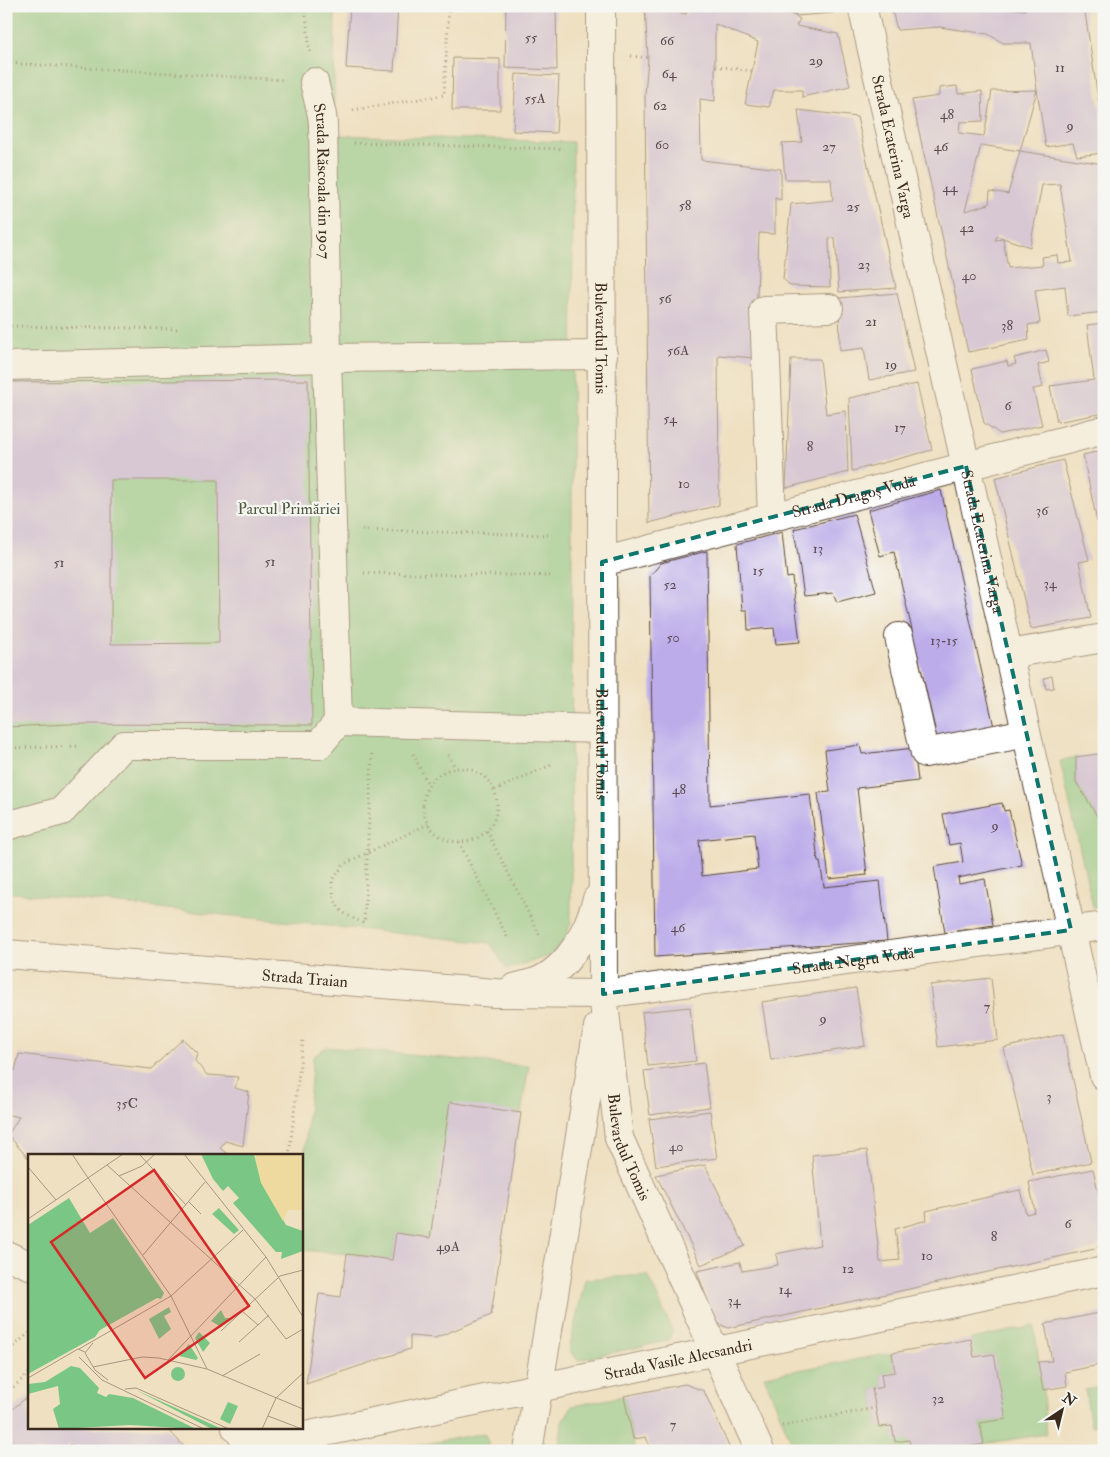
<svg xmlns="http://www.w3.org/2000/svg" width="1110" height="1457" font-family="'IM FELL Double Pica',serif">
<rect width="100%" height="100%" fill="#f6f6f2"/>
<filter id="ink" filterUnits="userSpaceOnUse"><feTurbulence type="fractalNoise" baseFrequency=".02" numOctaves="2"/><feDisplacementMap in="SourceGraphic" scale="10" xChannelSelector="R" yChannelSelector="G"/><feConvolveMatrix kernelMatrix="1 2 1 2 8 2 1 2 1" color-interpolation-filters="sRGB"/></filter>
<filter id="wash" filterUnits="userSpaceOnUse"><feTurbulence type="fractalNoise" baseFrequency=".0096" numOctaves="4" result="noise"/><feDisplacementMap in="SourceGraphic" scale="20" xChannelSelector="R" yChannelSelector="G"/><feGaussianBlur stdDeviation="1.12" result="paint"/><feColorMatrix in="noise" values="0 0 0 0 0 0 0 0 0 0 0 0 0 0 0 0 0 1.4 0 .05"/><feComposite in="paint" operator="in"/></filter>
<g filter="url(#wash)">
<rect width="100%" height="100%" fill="#efe0c1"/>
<path fill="#7ac785" stroke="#5a7852" d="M6,6H335L334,103L335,135L573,142L571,923L564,942L547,957L507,969L490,943L6,892Z
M1076,757V782L1104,827V906L1093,907L1060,761Z
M326,1047L529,1066L521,1113L430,1238L396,1233L392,1260L347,1254L301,1250V1194L313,1057Z
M648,1275L673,1332L667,1341L578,1360L569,1350L585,1279Z
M1034,1326L1043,1390L1046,1434L984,1444L980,1423L1005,1419L994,1354L974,1357L971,1339Z
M892,1353L895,1372L881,1374L883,1387L872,1389L879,1427L892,1426L909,1440L912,1451H795L764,1376Z
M1104,1386V1424L1091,1426L1085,1390Z
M624,1396L635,1451H559L562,1422L572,1406Z
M484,1433L492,1451H387Z"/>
<g id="blocks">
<path fill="#bcacea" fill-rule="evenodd" d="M350,6H398L394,71L346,68Z
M506,6H556L557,70L505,68Z
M645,6L686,14L689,6H776L800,19L796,26L838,34L850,86L802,97V90H774L769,107L745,104L758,42L715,24V101L700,99L701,160L781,169V200L775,198V234L759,233L755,358L718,355L719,505L649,523L645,94L648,58Z
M794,6H832L833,13L796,16Z
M891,6H991L1025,10V6H1084L1104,138V153L1077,156L1073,143L1046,147L1037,90L1020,151L981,145L965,211L989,204L990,191L1008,194L1020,151L1104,164V312L1068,316L1065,286L1035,290L1040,323L1028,325L1029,340L968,352L912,100L939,96V88L957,86L958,94L982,91L983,121L960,122L959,133L984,136L992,91L1037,90L1031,43H1003L988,34L939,27L897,30ZM1060,184L1072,262L1058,263L1057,255L1042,257L1043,265L1008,268L1003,239L995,240L997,236L1030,247L1042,185Z
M453,58L500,59V110H452Z
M516,74L559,76L556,133L513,131Z
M798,110L857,117L896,288L839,292L835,238H829L830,287L791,286L783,279L791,204L833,200L831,179H785L782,143L802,142Z
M897,293L914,372L869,380L864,348L840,351L839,298Z
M1104,323V413L1057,422L1050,386L1094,380L1087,325Z
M1046,350L1049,362L1038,365L1043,387L1033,389L1042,425L1000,434L984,423L972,369L1007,361L1008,366L1016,364L1014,358Z
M791,359H820L826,414L846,411L848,472L786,488Z
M308,380L312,725L69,724L6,727V382ZM111,480H218L219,643L111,644Z
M917,384L932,450L852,471L849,398Z
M1104,450V521L1097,522L1083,455Z
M1063,460L1089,560L1079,562L1091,618L1031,629L995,478Z
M941,490L994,727L938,742L894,552L880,556L868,510Z
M854,514L876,592L837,602L833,593L804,596L794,529Z
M782,532L787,578L792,577L800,642L776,644L774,628L748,630L747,610H742L737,544Z
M707,551L710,805L810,794L818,862H820L824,887L880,881L887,941L655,957L650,576L661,563ZM754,834L758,869L702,876L699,840Z
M1052,676L1054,688L1046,689L1044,678Z
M860,745L862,754L914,748L918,781L857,788L867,875L829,879L818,793L830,792L825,750Z
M1104,753V827L1076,782V757Z
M1002,803L1004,811L1009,810L1022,865L958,878L959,884L985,879L993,925L945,933L934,867L963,862L960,843L949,845L943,814Z
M991,978L998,1040L938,1047L930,985Z
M856,988L865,1046L771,1060L762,1002Z
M690,1007L696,1061L648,1066L642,1012Z
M1063,1034L1091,1162L1033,1175L1004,1048Z
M183,1039L197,1053L195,1061L207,1075L238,1077L235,1088L249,1092L243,1146L225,1141L220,1148L230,1156H29V1159L8,1135L19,1117L6,1114V1068L15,1071L19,1054L151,1069Z
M704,1063L710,1107L650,1115L644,1071Z
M450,1102L521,1113L491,1315L435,1338L410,1336V1349L306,1384L319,1294L341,1297L347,1254L392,1260L396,1233L430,1238Z
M710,1111L717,1158L656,1166L649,1119Z
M867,1150L880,1262L900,1260L895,1229L927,1220L926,1211L1020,1190L1026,1214L1035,1212L1029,1182L1093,1169L1104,1217V1239L1095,1249L728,1328L719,1324L714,1319L697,1271L740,1262L742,1271L778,1265L776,1254L820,1245L812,1155Z
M705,1165L745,1246L701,1265L656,1175Z
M1104,1312V1364L1065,1372L1067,1386L1043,1390L1038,1362L1052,1361L1045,1324Z
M971,1339L974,1357L994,1354L1006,1419L980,1423L984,1444L947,1451H912L909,1440L895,1442L892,1426L879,1427L872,1389L883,1387L881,1374L895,1372L892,1353Z
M685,1384L704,1391L731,1451H651L646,1437L633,1439L624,1396Z
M29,1395V1428H167L188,1451H77L70,1444L64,1451H6V1415Z"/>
</g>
</g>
<g filter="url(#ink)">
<use href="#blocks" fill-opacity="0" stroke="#564536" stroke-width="1"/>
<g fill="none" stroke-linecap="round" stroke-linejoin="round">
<defs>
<g id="minor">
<path id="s1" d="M601,6L603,994L619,1138L760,1451"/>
<path id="s2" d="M862,6L1104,1076"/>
<path id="s3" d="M314,82L322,115L323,124L327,358L338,722"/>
<path d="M6,366L327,358L603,355"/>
<path d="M772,517L764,310L829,308"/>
<path id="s4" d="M602,562L1104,430"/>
<path d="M899,637L925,753L1026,733"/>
<path d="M1009,654L1104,638"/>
<path d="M6,826L62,811L124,745H319L338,722L602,729"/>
<path id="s5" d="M6,954L495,993L603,994L1104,926"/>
<path d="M514,988C521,986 529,984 536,982C569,969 588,931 597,899"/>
<path d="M6,1255L29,1265"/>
<path d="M236,1428L256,1451"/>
<path id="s6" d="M252,1447L1104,1271"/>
<path d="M528,1451L598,1027"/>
</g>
</defs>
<use href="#minor" stroke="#564536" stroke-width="30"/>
<path stroke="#564536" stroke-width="3" stroke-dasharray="1 4" stroke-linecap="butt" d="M305,6L310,52
M631,56L648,58
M6,63L285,80
M716,66L752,71
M353,110L444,95L449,6
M354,143L564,149
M6,326L179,329
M362,530L552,535
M364,573L551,576
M6,748L81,746
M372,754L364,923C339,913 334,908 332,881L344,864L428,824
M413,754L428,784
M448,755L455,767
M423 805a37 37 0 1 1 74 0a37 37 0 1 1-74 0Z
M495,790L551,765
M487,831L540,936
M459,842L507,937
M6,879L11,886
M289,1156L303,1039
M6,1353L29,1333
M6,1394L29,1373
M782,1426L875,1408"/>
<use href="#minor" stroke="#fff" stroke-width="28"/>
</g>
</g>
<path d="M0 0H1110V1457H0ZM966,466L1071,930L603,994L602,562Z" fill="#efe0c1" fill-opacity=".55" fill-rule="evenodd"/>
<path fill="none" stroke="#0f766e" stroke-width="4" stroke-dasharray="10 6" stroke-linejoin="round" d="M966,466L1071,930L603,994L602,562Z"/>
<g text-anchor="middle" stroke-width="4.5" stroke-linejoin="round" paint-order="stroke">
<g font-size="14" fill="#5b4a51">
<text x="531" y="42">55</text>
<text x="667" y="45">66</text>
<text x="816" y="65">29</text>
<text x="1060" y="72">11</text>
<text x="669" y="78">64</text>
<text x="535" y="103">55A</text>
<text x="660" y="110">62</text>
<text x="947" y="119">48</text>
<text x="1070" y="130">9</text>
<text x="662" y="149">60</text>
<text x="829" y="151">27</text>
<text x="941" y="151">46</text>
<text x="950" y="192">44</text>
<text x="685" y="210">58</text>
<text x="853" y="211">25</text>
<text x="967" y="232">42</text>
<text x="864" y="269">23</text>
<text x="969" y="280">40</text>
<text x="665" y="303">56</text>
<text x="871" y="326">21</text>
<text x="1007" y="330">38</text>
<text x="678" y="355">56A</text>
<text x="891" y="369">19</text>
<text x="1008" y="410">6</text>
<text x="670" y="423">54</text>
<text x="900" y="432">17</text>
<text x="810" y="451">8</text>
<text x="684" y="488">10</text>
<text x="1042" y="515">36</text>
<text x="818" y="553">13</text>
<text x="270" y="566">51</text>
<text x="59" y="567">51</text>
<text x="758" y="575">15</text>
<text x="1050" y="588">34</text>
<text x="670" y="589">52</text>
<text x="673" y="642">50</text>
<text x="944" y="645">13-15</text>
<text x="679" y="794">48</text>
<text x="995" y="830">9</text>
<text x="678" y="932">46</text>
<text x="987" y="1011">7</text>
<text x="823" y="1023">9</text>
<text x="1049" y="1101">3</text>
<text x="127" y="1108">35C</text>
<text x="676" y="1151">40</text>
<text x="1068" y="1228">6</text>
<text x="994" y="1241">8</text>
<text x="448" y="1251">49A</text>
<text x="927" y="1260">10</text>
<text x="848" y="1273">12</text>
<text x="785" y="1294">14</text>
<text x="734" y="1305">34</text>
<text x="938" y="1403">32</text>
<text x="673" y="1429">7</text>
</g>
<g font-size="16" fill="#3b2a1e" stroke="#f6f6f2">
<text dy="6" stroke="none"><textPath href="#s2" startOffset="144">Strada Ecaterina Varga</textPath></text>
<text dy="6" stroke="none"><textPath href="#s3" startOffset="100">Strada Răscoala din 1907</textPath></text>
<text dy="6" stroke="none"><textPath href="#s1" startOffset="332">Bulevardul Tomis</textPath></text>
<text dy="6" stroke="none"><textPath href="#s4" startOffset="260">Strada Dragoș Vodă</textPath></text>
<text dy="6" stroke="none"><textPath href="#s2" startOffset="549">Strada Ecaterina Varga</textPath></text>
<text dy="6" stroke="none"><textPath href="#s1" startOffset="738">Bulevardul Tomis</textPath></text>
<text dy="6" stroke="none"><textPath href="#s5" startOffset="851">Strada Negru Vodă</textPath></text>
<text dy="6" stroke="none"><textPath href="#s5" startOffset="300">Strada Traian</textPath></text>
<text dy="6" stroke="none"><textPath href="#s1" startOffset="1144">Bulevardul Tomis</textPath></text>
<text dy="6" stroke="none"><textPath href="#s6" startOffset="435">Strada Vasile Alecsandri</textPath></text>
</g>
<g font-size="16" fill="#4e593d" stroke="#f6f6f2">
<text x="289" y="514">Parcul Primăriei</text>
</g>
</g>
<g transform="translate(28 1154)">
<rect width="275" height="275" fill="#efe0c1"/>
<path d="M173,0H226L234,29L258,71L275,77V97L253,105L254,98H248L205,49L211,44L200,32L195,37L185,25ZM41,44L62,79L85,64L136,139L133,145L129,144L72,176L67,183L0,220V71ZM191,54L211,76L206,80L184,60ZM141,153L143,158L136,162L143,175L131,185L121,165ZM193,156L197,164H202L193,173L183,167ZM171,178L182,189L175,198L167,184ZM161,190L170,204L168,206L151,202ZM43,212L52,214L71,234L69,239L78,243L81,240L105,244L168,275L102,271L31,275L25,255L32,250L30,232L0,240V230L17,228ZM143 220a7 7 0 1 1 14 0a7 7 0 1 1-14 0ZM108,236L181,269L194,275H184ZM200,248L210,252L202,270L192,265Z" fill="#7ac785"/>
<path d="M226,0H275V56H260L255,67L233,29Z" fill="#eeda9e"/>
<path fill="none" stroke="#a79780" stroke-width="1" d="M44,0L60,24M111,0L158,51M156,0L238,103L275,163M79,11L227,145L258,185L275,175M0,13L28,46M91,22L114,12L127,0M60,24L143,142L179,215M161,48L173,60M0,65L95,0M115,101L177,28M214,157L230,171M193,177L252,122L275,116M211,188L241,161M65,189L57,199L67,216L80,226M51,195L143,142L215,76M51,203L74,226L176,275M140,206L238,103M65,213L114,203L131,204L179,215L275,255M194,222L232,200M0,224L50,195L57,198M97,235L108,234L201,275M240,262L274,275M66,275H113M234,275L248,244L275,219"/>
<path fill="#d62828" fill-opacity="0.15" stroke="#d62828" stroke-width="2.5" d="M126,16L221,152L117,224L23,88Z"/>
<rect width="275" height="275" fill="none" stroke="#3b2a1e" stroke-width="2.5"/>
</g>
<rect width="1110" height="1457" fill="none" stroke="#f6f6f2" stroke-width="25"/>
<g transform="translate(1062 1410) rotate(35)" stroke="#f6f6f2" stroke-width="4" paint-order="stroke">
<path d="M0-4L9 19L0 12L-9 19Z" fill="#3b2a1e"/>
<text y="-8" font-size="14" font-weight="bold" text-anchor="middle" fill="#3b2a1e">N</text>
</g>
</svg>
